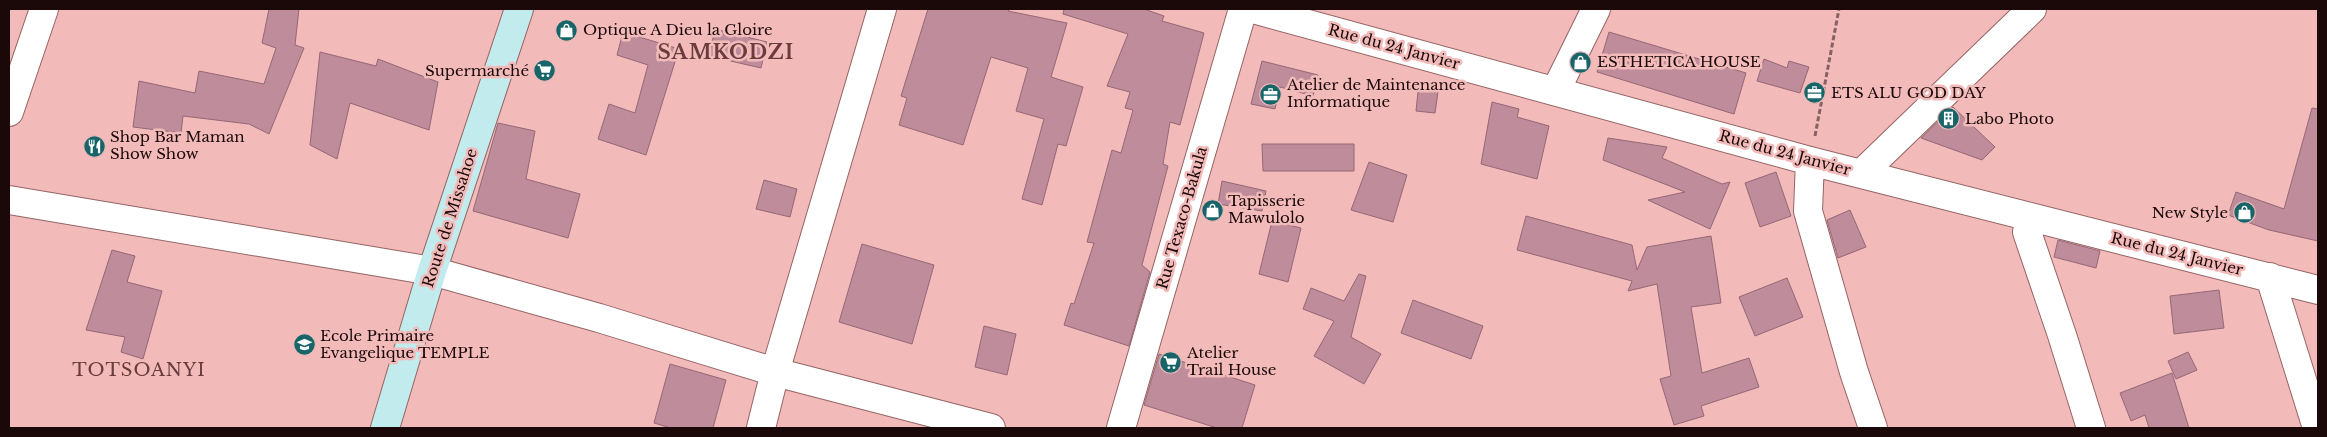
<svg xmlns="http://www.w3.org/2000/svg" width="2327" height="437" font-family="'Libre Baskerville',serif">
<rect width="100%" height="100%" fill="#f2bbba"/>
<path fill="#be8c9b" stroke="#966775" d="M269,9H299L295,45L304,48L269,134L249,124L183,116L181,133L133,127L139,81L195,93L199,71L264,84L276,48L262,43Z
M928,9H1010L1008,11L1067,23L1051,77L1083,87L1066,146L1058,144L1042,205L1022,199L1044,119L1016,111L1028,68L991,57L963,145L899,125L907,98L901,96Z
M1064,9H1144L1164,16L1162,21L1204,33L1180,125L1170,122L1163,164L1168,166L1142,265L1150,272L1129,346L1064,325L1071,303L1074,304L1094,243L1087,242L1112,150L1121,153L1133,110L1125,108L1130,92L1107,86L1128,34L1063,14Z
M715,29L767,42L761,68L709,56Z
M623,32L679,49L646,155L598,139L609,104L635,113L648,65L617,55Z
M1609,32L1746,73L1734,114L1597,72Z
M320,52L376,66L378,59L438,82L429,130L350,103L337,159L310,145Z
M1764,59L1787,68L1789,61L1809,67L1800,93L1757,81Z
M1262,61L1318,75L1313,96L1280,87L1275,109L1251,104Z
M1419,82L1439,85L1435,113L1416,111Z
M1492,102L1519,109L1517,117L1549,126L1537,179L1481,164Z
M1953,107L1995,147L1982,160L1921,138Z
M2312,108L2318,109V241L2269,230L2228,215L2236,192L2284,209Z
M498,123L535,131L526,179L580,194L568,238L473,211Z
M1608,138L1667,147L1662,158L1722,184L1730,182L1710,229L1648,200L1685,192L1603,160Z
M1262,144H1354V171H1263Z
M1369,162L1407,175L1393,222L1351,210Z
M1776,172L1791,216L1760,227L1745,183Z
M764,180L797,189L790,217L756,209Z
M1222,181L1266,191L1262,211L1218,204Z
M1850,210L1866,247L1838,258L1827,220Z
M1526,216L1632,245L1637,270L1647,247L1711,236L1721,303L1691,307L1702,373L1749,358L1759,387L1701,406L1704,416L1674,425L1660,379L1671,376L1657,284L1628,291L1632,281L1517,250Z
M1272,221L1301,228L1288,282L1259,274Z
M2058,240L2100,251L2096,268L2054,257Z
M862,244L934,265L912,344L839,322Z
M112,250L135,256L127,282L162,291L143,359L121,352L125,337L86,330Z
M1359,274L1366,276L1351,337L1381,354L1364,384L1314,356L1334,321L1303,309L1311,288L1344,301Z
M1787,278L1803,317L1755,336L1739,297Z
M2219,290L2224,328L2174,334L2170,296Z
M1413,300L1483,326L1471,359L1401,333Z
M984,326L1016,334L1007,375L975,367Z
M2188,352L2197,370L2176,379L2168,361Z
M1159,354L1255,385L1242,428H1217L1144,405Z
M670,364L726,380L713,428H671L654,423Z
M2172,373L2189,428H2149L2145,415L2131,421L2120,393Z"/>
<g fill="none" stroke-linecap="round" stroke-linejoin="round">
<defs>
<path id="street" d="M1253,9L1810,161L2318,290
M1556,90L1596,9
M9,112L44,9
M1810,161L1808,211L1854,372L1873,428
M1862,173L2032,9
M9,200L432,271L599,318L775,372L991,428
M2030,218L2027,232L2062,335L2091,428
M2270,277L2317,428
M761,428L775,372L882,9
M1121,428L1243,9"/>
<path id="secondary" d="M385,428L432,271L519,9"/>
</defs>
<use href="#street" stroke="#956464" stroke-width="30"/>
<use href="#secondary" stroke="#956464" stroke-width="30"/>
<path stroke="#876262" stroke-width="3" stroke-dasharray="5 2.5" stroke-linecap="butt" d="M1815,136L1839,9"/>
<use href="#street" stroke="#fff" stroke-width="28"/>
<use href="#secondary" stroke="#c2ebed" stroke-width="28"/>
</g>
<defs>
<symbol id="shop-disc" viewBox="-11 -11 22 22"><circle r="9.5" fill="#176569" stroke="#f2bbba"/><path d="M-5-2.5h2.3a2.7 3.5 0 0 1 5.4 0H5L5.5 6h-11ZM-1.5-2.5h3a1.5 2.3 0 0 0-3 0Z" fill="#fff"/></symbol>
<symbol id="supermarket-disc" viewBox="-11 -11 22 22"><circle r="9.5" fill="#176569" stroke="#f2bbba"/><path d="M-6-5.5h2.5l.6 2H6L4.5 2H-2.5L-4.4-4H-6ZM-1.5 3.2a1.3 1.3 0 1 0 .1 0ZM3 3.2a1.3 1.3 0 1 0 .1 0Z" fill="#fff"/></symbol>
<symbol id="office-disc" viewBox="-11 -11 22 22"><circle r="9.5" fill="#176569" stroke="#f2bbba"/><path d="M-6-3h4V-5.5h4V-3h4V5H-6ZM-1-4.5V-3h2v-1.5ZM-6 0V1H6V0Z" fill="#fff"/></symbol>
<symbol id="building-disc" viewBox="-11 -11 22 22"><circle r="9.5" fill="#176569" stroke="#f2bbba"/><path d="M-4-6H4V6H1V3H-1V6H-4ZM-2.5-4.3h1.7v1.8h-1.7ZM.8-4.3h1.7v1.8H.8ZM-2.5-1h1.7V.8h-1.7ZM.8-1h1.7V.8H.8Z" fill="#fff"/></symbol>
<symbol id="restaurant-disc" viewBox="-11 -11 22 22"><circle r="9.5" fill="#176569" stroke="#f2bbba"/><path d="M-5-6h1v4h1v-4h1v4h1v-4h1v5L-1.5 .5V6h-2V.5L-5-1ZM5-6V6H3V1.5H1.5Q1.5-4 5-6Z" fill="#fff"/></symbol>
<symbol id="school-disc" viewBox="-11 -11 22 22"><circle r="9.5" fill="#176569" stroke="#f2bbba"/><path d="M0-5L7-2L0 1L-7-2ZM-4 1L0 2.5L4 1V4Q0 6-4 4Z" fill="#fff"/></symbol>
</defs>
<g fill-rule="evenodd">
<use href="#shop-disc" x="554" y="18" width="25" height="25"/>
<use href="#shop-disc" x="1568" y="50" width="25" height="25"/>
<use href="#supermarket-disc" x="532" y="58" width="25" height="25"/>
<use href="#office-disc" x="1802" y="80" width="25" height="25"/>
<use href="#office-disc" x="1258" y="82" width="25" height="25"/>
<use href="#building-disc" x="1936" y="106" width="25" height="25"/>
<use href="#restaurant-disc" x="82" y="134" width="25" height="25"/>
<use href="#shop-disc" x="1200" y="198" width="25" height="25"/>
<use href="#shop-disc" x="2232" y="200" width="25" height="25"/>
<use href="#school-disc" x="292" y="332" width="25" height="25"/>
<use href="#supermarket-disc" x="1158" y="350" width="25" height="25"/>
</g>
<g text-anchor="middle" stroke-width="5" stroke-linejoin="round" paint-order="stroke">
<g font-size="15" fill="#1b0909" stroke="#f2bbba" text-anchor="start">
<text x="583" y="35">Optique A Dieu la Gloire</text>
<text x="1597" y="67">ESTHETICA HOUSE</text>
<text x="529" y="76" text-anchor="end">Supermarché</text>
<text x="1287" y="90">Atelier de Maintenance<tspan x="1287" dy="17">Informatique</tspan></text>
<text x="1831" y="98">ETS ALU GOD DAY</text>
<text x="1965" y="124">Labo Photo</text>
<text x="110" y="142">Shop Bar Maman<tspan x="110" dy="17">Show Show</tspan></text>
<text x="1228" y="206">Tapisserie<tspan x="1228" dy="17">Mawulolo</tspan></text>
<text x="2228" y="218" text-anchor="end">New Style</text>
<text x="320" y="341">Ecole Primaire<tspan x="320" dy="17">Evangelique TEMPLE</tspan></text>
<text x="1187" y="358">Atelier<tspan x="1187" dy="17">Trail House</tspan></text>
</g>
<g font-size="15" fill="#1b0909" stroke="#f2bbba">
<text transform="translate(1394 47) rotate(15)" y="5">Rue du 24 Janvier</text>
<text transform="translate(1785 153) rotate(15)" y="5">Rue du 24 Janvier</text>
<text transform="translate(450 218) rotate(-72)" y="5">Route de Missahoe</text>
<text transform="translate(1182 218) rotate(-74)" y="5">Rue Texaco-Bakula</text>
<text transform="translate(2177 254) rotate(14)" y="5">Rue du 24 Janvier</text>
</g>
<g font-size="18" letter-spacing="1" fill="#6a3c3d" stroke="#f2bbba">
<text x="139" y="376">TOTSOANYI</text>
</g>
<g font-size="20" font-weight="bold" letter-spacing="1" fill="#6a3c3d" stroke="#f2bbba">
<text x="726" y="59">SAMKODZI</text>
</g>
</g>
<rect width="2327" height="437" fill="none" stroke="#1b0909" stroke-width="20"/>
</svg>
